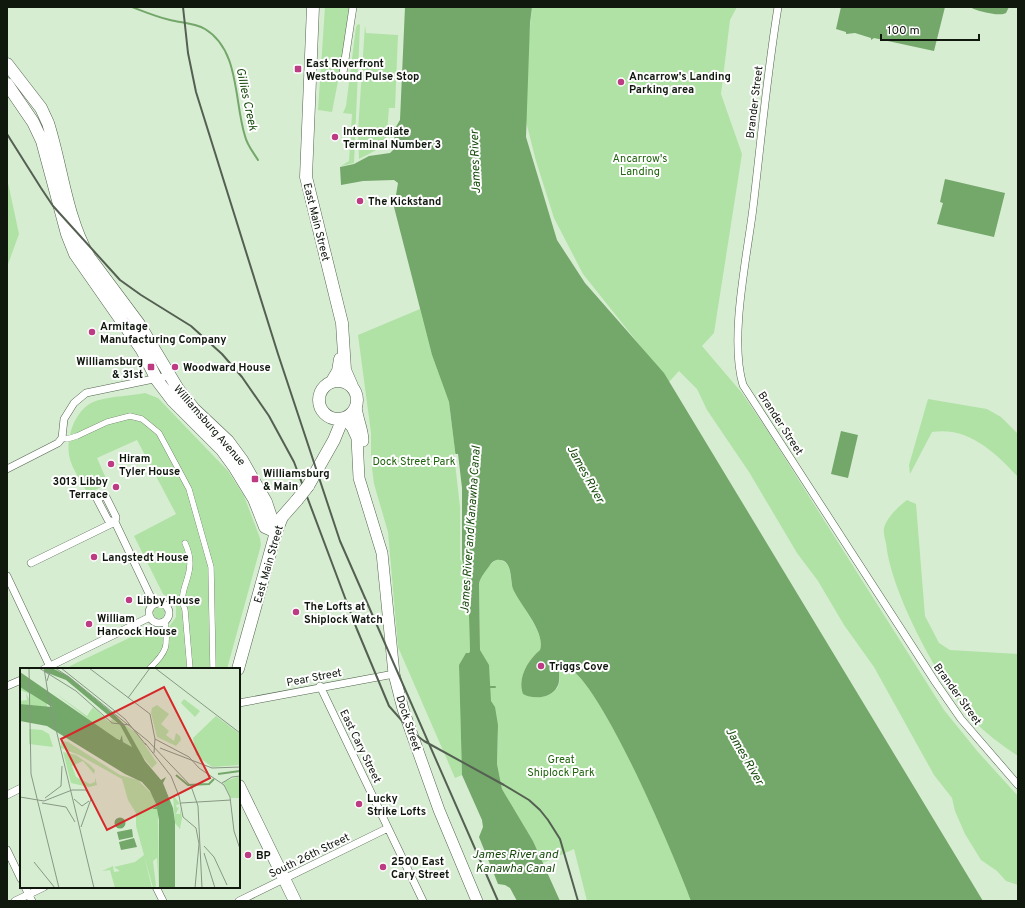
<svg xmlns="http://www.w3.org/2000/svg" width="1025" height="908" font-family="Overpass,sans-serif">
<rect width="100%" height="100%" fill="#d7edd2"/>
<path fill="#b0e2a5" d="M325,7H350L345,45L332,112L318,110Z
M532,7H737L730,20L721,94L742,154L714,333L702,346L742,393L769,433L944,710L978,752L1018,796V885L1006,881L997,871L981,860L965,834L955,811L952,798L934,775L874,667L844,625L818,581L797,553L749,472L707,410L697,389L679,371L669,382L583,274L554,218L536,161L522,106Z
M358,24L360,25L354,163L341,166L349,161L352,114L343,113L346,106L356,27Z
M365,25L366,33L398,35L395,108H389L386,145L359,159L358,131Z
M7,178L19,234L7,267Z
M420,309L432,355L449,402L462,507V559L468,582L470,651L459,665L462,775L455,778L398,647L388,532L374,484L371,460V433L358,335Z
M145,393L158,398L228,471L244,496L260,538L261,545L227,669H69L70,666L146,630L168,628L176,617V607L173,601L163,594L134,536L176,514L137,440L97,458L108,483L88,494C82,482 71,468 69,455C66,434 77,405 99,400C113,396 130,396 145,393Z
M928,399L987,409L1001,417L1018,434V477C996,453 968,426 932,432L910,474L909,465Z
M907,500L916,504L925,616L939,643L950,650L1018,654V756C1004,747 984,732 973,720C939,682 891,593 886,543C885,539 883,532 884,528C887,517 899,506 907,500Z
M498,559C502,560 506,562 508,566C512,573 510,582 513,589C520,605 546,633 540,650C528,660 517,678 523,694C533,700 555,698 559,684C560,681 559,675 559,672L564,666C597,670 678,865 691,901H587L574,849L543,863L533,841L502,789L497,764L498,725L491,702L480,650L479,584C480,575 490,563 498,559Z
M153.5 613a5.5 5.5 0 1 1 11 0a5.5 5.5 0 1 1-11 0Z"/>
<path fill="#74a76a" d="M405,7H532L530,23L526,137L557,240L585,283L664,373L983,901H691C678,865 597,670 564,666L559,672C559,676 560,683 557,687C552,698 533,700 523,694C517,678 528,660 540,650C546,632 520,605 513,589C510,581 513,561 500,560C496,559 492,562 490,565C486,571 480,577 479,584L480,650L489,665L491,701L495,707L498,725L497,764L502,789L533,841L560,901H517L510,888L505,885L498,884L479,837L483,827L482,820L462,775L459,665L466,653H469L470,651L468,582L462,559V507L449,402L432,355L394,207L398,183L394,180L363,181L341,185L340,167L354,164L369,156L390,153L395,148L394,130L400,120Z
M841,7H945L934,51L874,38L871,40V38L855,33L846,34V32L836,29Z
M970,7H1009L1006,13C1000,17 976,11 970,7Z
M945,179L1005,193L994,237L937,224L943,203L940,202Z
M841,431L858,435L848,478L831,474Z"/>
<path fill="#d7edd2" d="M454,454H458L462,488V563L460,559V507Z"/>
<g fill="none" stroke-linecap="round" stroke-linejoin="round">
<path stroke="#74a76a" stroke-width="2" d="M132,7C145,12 157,17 170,20C182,23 195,23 205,29C240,50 234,102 245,136C247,145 253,152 258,160
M490,687H495"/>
<defs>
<path id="pedestrian" d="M62,438L67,439L77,436L107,422L130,416L142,419L159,433L189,489L211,567L213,669
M185,543C200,575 175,587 185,610L190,669
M149,669C168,651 168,646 165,622"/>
<path id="minor" d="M778,7C767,74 761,141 753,208C747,257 729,339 743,385L936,683L961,719L1018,785
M343,73L353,7
M7,469L58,443L62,438L64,419L74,403L86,393L168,376
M115,522L108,520L97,499L105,495L116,517L115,522L154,604
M31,563L115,522
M7,576L51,669
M149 613a10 10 0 1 1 20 0a10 10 0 1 1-20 0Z
M44,669L150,617
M7,686L21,680
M320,686L423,901
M239,703L394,674
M7,795L21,788
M7,850L21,879
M25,887L32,901
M156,887L163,901
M15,901L44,887
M239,901L388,828"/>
<path id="secondary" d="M356,406C357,419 363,429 363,441
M344,418L352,427L357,438L359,478L382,553L394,674L403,709L439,810L477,901"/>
<path id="primary" d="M313,7L306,177L342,323L345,370L352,386
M7,64L41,108L48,123C62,167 66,217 89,257L139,324L178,389L194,409L228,441L242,460L266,502L276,532
M7,84L33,122L42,141L67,234L75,254L142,350L157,380L173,401L222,450L235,468L254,499L265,527L276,532
M319 400a19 19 0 1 1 38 0a19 19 0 1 1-38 0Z
M332,381L338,371L340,359
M308,486L334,440L343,418
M238,669L276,532L282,517L297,500
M239,786L295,901"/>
</defs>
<use href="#pedestrian" stroke="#52644e" stroke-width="6"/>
<use href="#minor" stroke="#52644e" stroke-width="8"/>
<use href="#secondary" stroke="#52644e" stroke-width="12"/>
<use href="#primary" stroke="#52644e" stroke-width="13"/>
<use href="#pedestrian" stroke="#fff" stroke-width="5.5"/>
<use href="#minor" stroke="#fff" stroke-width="7"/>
<use href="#secondary" stroke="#fff" stroke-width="11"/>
<use href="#primary" stroke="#fff" stroke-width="12"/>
<path stroke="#546051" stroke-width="2" d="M183,7L188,53L196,92L278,354L340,541L498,901
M7,134L41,188L53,206L120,280L141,295L191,326L222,354L242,377L269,416L294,462L356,627L389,706L411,731L424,741L504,785L529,800L540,810L548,820L560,839L578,901"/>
<defs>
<path id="primary-bridge" d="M297,500L308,486"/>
</defs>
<use href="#primary-bridge" stroke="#52644e" stroke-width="13" stroke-linecap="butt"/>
<use href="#primary-bridge" stroke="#fff" stroke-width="12"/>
</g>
<g fill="#bd3b83" stroke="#fff" stroke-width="1.5">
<rect x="294" y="65" width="8" height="8" rx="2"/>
<circle cx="621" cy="82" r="4"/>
<circle cx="335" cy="137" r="4"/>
<circle cx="360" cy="201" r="4"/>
<circle cx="92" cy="332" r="4"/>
<rect x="147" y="363" width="8" height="8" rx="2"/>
<circle cx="175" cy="367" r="4"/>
<circle cx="111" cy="464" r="4"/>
<rect x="251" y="475" width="8" height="8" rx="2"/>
<circle cx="116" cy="487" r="4"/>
<circle cx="94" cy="557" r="4"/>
<circle cx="129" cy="600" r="4"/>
<circle cx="296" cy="612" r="4"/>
<circle cx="89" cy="624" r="4"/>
<circle cx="541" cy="666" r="4"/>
<circle cx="359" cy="804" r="4"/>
<circle cx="248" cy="855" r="4"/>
<circle cx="383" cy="867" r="4"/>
</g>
<g text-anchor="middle" stroke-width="4" stroke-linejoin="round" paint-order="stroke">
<g font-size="11" font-weight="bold" fill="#10180e" stroke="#fff" text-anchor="start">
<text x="306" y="67">East Riverfront<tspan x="306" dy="13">Westbound Pulse Stop</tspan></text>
<text x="629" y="80">Ancarrow's Landing<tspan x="629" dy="13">Parking area</tspan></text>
<text x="343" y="135">Intermediate<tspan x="343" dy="13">Terminal Number 3</tspan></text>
<text x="368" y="205">The Kickstand</text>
<text x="100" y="330">Armitage<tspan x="100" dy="13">Manufacturing Company</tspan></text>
<text x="143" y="365" text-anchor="end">Williamsburg<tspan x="143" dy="13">&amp; 31st</tspan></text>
<text x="183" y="371">Woodward House</text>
<text x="119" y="462">Hiram<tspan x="119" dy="13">Tyler House</tspan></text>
<text x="263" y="477">Williamsburg<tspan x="263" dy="13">&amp; Main</tspan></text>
<text x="108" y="485" text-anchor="end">3013 Libby<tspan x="108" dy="13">Terrace</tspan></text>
<text x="102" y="561">Langstedt House</text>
<text x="137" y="604">Libby House</text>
<text x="304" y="610">The Lofts at<tspan x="304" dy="13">Shiplock Watch</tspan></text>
<text x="97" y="622">William<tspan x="97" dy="13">Hancock House</tspan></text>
<text x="549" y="670">Triggs Cove</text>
<text x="367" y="802">Lucky<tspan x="367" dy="13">Strike Lofts</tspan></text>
<text x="256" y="859">BP</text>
<text x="391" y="865">2500 East<tspan x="391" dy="13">Cary Street</tspan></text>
</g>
<g font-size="11" fill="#10180e" stroke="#fff">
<text transform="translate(754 102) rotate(-83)" y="4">Brander Street</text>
<text transform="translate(317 222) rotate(76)" y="4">East Main Street</text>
<text transform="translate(781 423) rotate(57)" y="4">Brander Street</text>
<text transform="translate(210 425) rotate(49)" y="4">Williamsburg Avenue</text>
<text transform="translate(268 564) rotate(-74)" y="4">East Main Street</text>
<text transform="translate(314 677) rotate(-11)" y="4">Pear Street</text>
<text transform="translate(958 694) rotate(54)" y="4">Brander Street</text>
<text transform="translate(409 723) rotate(72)" y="4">Dock Street</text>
<text transform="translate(361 746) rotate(64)" y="4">East Cary Street</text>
<text transform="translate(309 855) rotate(-26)" y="4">South 26th Street</text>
</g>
<g font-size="11" fill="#20630e" stroke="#fff">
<text x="640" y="162">Ancarrow's<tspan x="640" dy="13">Landing</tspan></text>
<text x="414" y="465">Dock Street Park</text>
<text x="561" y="763">Great<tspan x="561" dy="13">Shiplock Park</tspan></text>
</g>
<g font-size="12" font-style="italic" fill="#174a0b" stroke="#fff">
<text transform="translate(247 99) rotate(78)" y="4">Gillies Creek</text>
<text transform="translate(475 162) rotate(-92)" y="4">James River</text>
<text transform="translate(586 474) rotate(61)" y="4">James River</text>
<text transform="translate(470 530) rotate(-86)" y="4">James River and Kanawha Canal</text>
<text transform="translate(745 756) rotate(60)" y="4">James River</text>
<text x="515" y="858">James River and<tspan x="515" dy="14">Kanawha Canal</tspan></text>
</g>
</g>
<g transform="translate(20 668)">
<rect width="220" height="220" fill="#d7edd2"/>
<path d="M0,19L22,31L27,35V39L0,36V33L7,32L6,25L9,31L10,26L0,22ZM31,22L67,48L73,39L89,54L92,51L100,57L112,79L103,74V69L98,72L88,66ZM164,31L180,43L175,49L161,35ZM137,37L149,46L141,56L149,63L146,67L154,73L156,65L160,68L161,72L156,78L137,69L131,45L132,40ZM196,48L220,66V97L192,99L176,87L173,70ZM104,56L117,65L137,95L132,100L118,83ZM9,61L22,62L29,66L33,79L9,76ZM41,73L48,74L100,107L118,112L132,126L137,138L132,141H137L138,144L139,220L137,190L133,193L136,218L133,220L116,158V145L108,132L102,111L59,87L41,80ZM43,84L56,87L70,97L75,102L74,106L63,93L52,98L56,109L70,116L75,114V109L77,117L69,119L51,115ZM220,108V130H211L203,114ZM153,127L160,136L156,137L157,140L159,139L156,146H160V139L162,150L160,161L155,155ZM124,187L132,220H95L90,202L82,203L93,198L94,204L100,203L94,199L115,194Z" fill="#b0e2a5"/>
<path d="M24,0H32L48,8L96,48L104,56L125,93L141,112L146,109L143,115L153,140L155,154V220H139V152L137,141H132L137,138L130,123L122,114L105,106L27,58L0,53V36L32,39L0,19V4L97,71L100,72L102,67L103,74L112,79L100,57L46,12L25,4ZM94.5 155a5.5 5.5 0 1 1 11 0a5.5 5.5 0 1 1-11 0ZM112,161L113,169L99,172L97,164ZM114,170L117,179L101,182L99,174Z" fill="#74a76a"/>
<path fill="none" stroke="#74a76a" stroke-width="2" d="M198,106L220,103M156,107L168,117L189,116L194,111"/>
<path fill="none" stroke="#879884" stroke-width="1" d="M9,0L11,106L39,220M19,0L56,23L92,55L110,57M24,0L29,32L74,220M35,0L49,9L128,73L171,118L178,138L182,220M41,0L105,51L126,77M69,0L130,46L135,71L134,85M135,0L220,65M27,13L31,0M108,30L130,0M135,71L169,89L179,100L204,117L210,129L214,163L220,181M125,75L151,108L159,128L163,149L176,160L179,176L175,220M140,80L192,100L220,99M202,115L212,109L220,108M0,129L24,133L52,122H66L71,131L61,159M25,130L41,118L42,98M54,131L62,138L69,133M22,135L46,139L55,154M161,135L211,132M184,178L194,189L207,217M184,185L195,220M14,194L35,220"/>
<path fill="#d62828" fill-opacity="0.15" stroke="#d62828" stroke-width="2" d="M144,19L190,110L87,162L41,71Z"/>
<rect width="220" height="220" fill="none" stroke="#10180e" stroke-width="2"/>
</g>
<rect width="1025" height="908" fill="none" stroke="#10180e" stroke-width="16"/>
<path d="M881 34v6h98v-6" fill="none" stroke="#10180e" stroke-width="2"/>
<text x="887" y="34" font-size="12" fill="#10180e" stroke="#ffffff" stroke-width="3" paint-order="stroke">100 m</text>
</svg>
